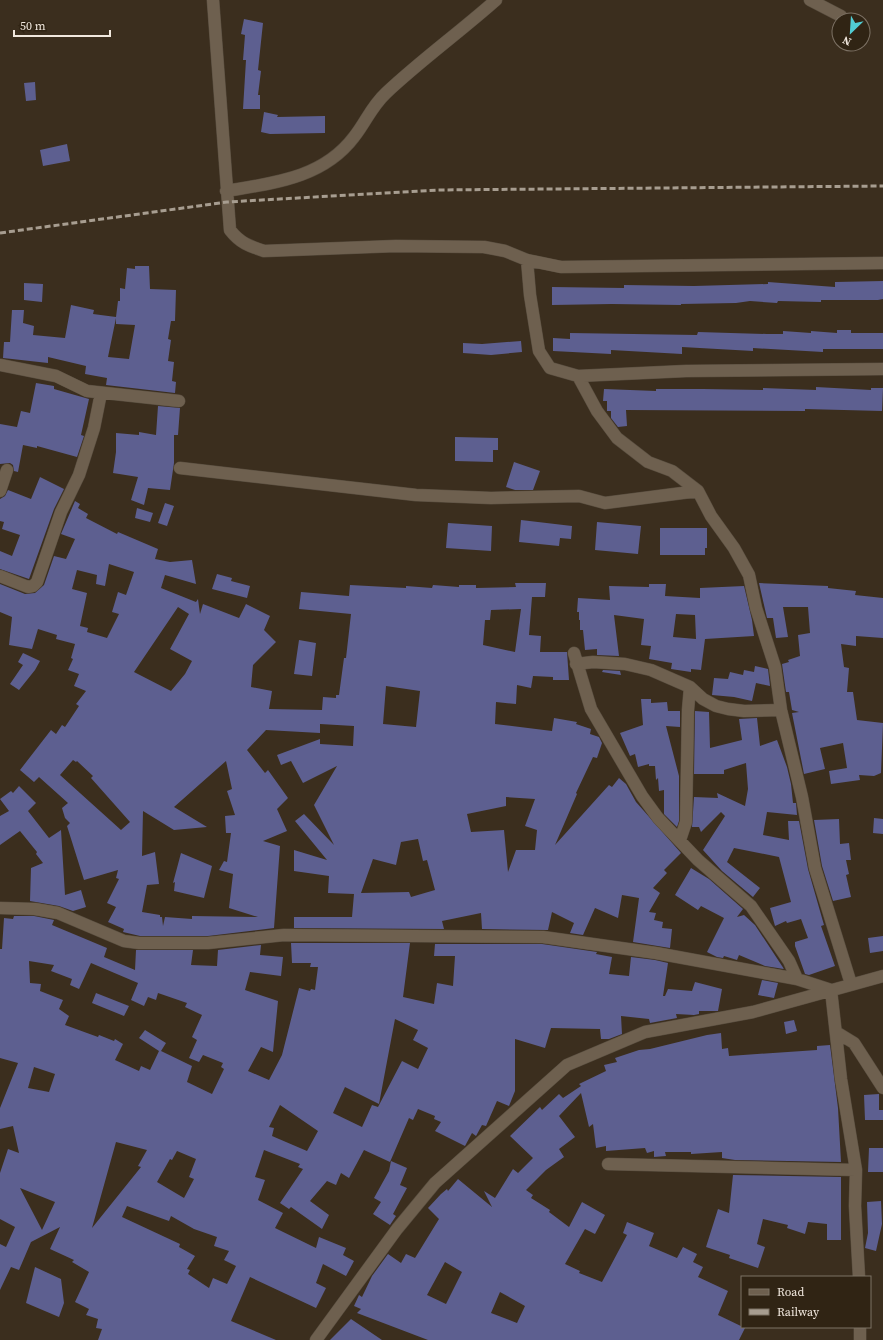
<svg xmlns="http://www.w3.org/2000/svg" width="883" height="1340" font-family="'Source Serif 4',serif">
<rect width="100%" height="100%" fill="#3b2e1e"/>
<path fill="#5d5f90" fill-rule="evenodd" d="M244,19L263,23L258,70L261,71L258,95H260V109H243L246,60H243L245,35L241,34Z
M35,82L36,100L26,101L24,83Z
M264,112L278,115L277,117L325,116V133L270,134L261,132Z
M67,144L70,161L43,166L40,150Z
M135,266H149L150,289L176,290L175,321H171L168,339L171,340L168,361L174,362L172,381L176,382L175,393L106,385L107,378L85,374L86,366L48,357V363L3,358L4,342H10L12,310H24L23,323L34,326L33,335L65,338L71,305L94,310L93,314L116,317L118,301H120V288L125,289L127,268L135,269ZM116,318V324L135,325L129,359L108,357Z
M883,281V299L878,300H821V302L778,301L777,303L750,301L736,303L681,304V305L612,304L552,305V287L624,288V285L694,286L768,284V282L835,287V282Z
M24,283L43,284L42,302L24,300Z
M837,330H851V333H883V349H823V352L753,348V351L682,347V354L611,350V354L553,351V338L570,339V333L697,335L698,332L767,334H783V331L811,333V331L837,333Z
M521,341L522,352L491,355L463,353V343L482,344Z
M36,383L54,386V389L89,399L81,435L84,436L77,457L37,446V448L23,445L18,472L14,471L13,465L10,463L0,464V424L17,427L21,411L30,413Z
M816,387L871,390V388H883L882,411L805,409V411L626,410L627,426L618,427L611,418V411H607V401H603L604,389L656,391V389H703L763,390V388L816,390Z
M158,406L180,408L178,435H174V463L170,490L148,488L144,505L131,500L138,477L113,473L116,452V433L139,435V432L156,435Z
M455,437L498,438V450H493V462L455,461Z
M514,462L540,471L533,490H515L506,487Z
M40,477L64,489L54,509L29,579L0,569V551L12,556L20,535L2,529L4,522L0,521V499L5,496L8,490L31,499Z
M75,501L80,504L78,508L88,514L86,518L117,534L118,532L158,549L155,559L170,562L192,560L196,584L165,575L161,588L196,602L198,599L200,614L203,604L239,618L246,604L270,616L264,630L276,642L253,665L251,687L272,691L269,709L322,710L323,697L336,698V695H339L344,658H346L351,614L299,609L301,592L349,596L350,585L406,588V586L432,588L433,585L459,587V585H476V588L516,587L515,583H546L545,597H532L529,635L541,636L540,652H567L569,680H553V677L533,676L531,688L517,685L516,704L496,702L495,724L552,731L554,718L577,722L576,724L591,729L590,734L599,737L602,743L597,758L593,757L576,793L577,794L555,845L609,785L612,787L619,778L626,784L636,802L681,853L664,870L667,873L653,888L660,893L649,912L656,913L654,920L663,922L662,928L672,929L670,948L633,942L639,898L622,895L618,918L595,908L583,935L570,933L574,923L552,912L548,930L482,929L481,913L442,921L444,929L294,928V917H352L354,894L328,893L329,876L294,871V850L327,860L295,821L304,814L334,845L314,805L337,766L303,783L291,761L281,765L277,755L320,739V744L353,746L354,726L320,724V733L266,730L247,750L265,773L268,770L288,798L277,809L287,831L263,841L280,846L274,928L208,936H140L123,932L124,929L108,922L116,907L107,903L119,879L116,878L118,870L84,880L67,826L70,823L65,818L62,808L68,803L39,777L34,782L20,770L51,730L56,734L62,725L65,727L79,706L76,704L86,691L74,686L79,674L68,670L73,659L71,658L75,644L56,639L57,635L38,629L32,649L9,645L12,617L0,612V584L25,594L35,593L44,585L54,556L66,559L75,539L61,534ZM109,564L134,572L126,595L118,592L112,612L119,614L107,638L87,632L88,628L80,626L87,593L72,589L77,570L97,575L96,584L105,586ZM178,607L189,614L170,649L192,661L185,674L171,691L134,672ZM521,609L515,652L483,645L485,620H490L491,610ZM386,686L420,691L416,727L383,724ZM73,760L76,762L77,761L93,776L91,778L130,822L121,830L60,775ZM226,761L232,789L227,791L235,815L225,816L226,833H231L227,862L224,861L219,870L233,874L229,908L258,917L192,916V919L165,917L163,926L162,917H160V915L142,912L147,885L159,884L155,852L142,856L143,811L174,830L207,827L174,807ZM506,797L535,799L525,826L537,830L535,850H516L508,872L504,830L471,832L467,814L506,806ZM418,839L423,861L427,860L435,890L411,897L409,892L361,893L373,859L396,865L401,842Z
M165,503L174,506L167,526L158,523Z
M137,508L153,513L150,522L135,518Z
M521,520L572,526L571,539L560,538L559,546L519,542Z
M597,522L641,526L638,554L595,550Z
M448,523L492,526L491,551L446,548Z
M660,528H707V548H705V555H660Z
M217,574L232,578L231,581L250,586L247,598L212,589Z
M759,583L828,586V588L856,591L855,595L883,598V638L856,636V646L841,644L844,667L849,668L847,692H853L857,720L883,723L881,773L874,776L859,775L860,780L831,784L829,771L847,768L843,743L820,748L825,769L804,774L792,713L799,712L792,710L789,692H786L782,664L789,662L788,660L800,656L798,635L810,633L808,607H783L788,637L776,638L773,618H767Z
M649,584H666L665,596L700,598V588L744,586L752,620L754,636L705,639L701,670L691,669V672L671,669L672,663L649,659L651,646L641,645L644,619L614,615L619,656L597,655V649L585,650L583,630H580V620H579V612H577L578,598L610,600L609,586L649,587ZM676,614L695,615L696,639L673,637Z
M299,640L316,643L312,676L294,674Z
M23,653L40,661L35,670L19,690L10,684L23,665L18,662Z
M755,666L768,669L770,686L756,683L752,701L734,697L712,695L714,678L728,679L730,672L743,675L744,670L754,672Z
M603,670L620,671L621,675L602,672Z
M641,699H651V703L667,702L668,711H680V727L666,726L679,776V821L677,827L664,814V790L659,791L658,778L656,780L655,766H649V764L638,767L635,754L630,756L620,733L643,725Z
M695,711L709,712L710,748L742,740L739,719L757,718L760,746L777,740L787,767L791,784L793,803H796L797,815L767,812L763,835L789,840L788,821H799L808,869L824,925L821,926L835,966L809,975L805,974L795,946V942L808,938L801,919L787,923L786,921L775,926L770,908L791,902L779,857L734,848L727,862L760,888L753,897L722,871L703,850L725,816L721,812L701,832L699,827H692L694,797L718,798L717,793L745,806L748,789L746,763L724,770V774H694Z
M19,786L36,803L28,811L49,838L61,830L65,895L81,890L86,907L73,911L59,906L30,901L31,868L43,863L36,854L37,852L20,831L0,845V816L9,811L0,799L11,791L13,793Z
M874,818L883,819V834L873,833Z
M839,819L840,844L849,843L851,860H846L849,874L846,875L851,897L833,901L822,866L814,820Z
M181,853L212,866L204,898L174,891L175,882L173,883Z
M691,868L709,879L743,909L737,917L744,915L755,925L784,969L765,966L739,955L737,960L724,956L723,958L717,957L707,952L724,918L701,906L698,910L675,895Z
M14,916H34L54,920L52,925L107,948L104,957L135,970L136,950H193L191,965L217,966L218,950L261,945L260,955L283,957L281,976L250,972L245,990L278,1001L273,1052L261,1047L248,1071L269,1080L282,1055L299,988L310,991L311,989L315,990L318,967H310L311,963H292L291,943H410L403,997L434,1004L437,983L453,986L455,956H434L435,944H542L597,952L596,954L612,957L609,974L629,976L631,957L655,960L668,963L663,996H665L668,989L692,991L695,982L722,989L718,1011H699V1014L694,1015L676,1014L677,1018L650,1023L649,1019L621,1016L622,1034L609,1039H601L600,1029L551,1028L545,1048L515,1039V1091L509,1106L497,1101L486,1126L482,1125L476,1136L472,1133L465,1146L435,1131L441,1122L434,1119L435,1116L418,1109L413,1120L409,1118L390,1162L364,1150L349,1178L341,1173L336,1185L327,1181L310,1201L329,1215L322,1229L291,1207L289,1209L280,1203L303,1169L298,1167L300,1164L264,1150L255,1177L265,1180L258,1200L283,1213L275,1228L316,1248L319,1237L346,1248L343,1255L354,1261L346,1276L323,1264L316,1283L326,1288L316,1308L250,1277L231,1321L276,1340H98L102,1329L96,1328L98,1319L86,1315L89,1309L75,1302L89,1272L72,1262L74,1260L50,1249L60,1227L31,1242L19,1270L11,1267L0,1290V1244L6,1247L15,1227L0,1219V1173L8,1149L19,1153L13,1126L0,1129V1108L18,1063L0,1058V949H2L4,918L13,919ZM29,961L54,965L51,971L72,979L70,985L79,989L91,963L138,983L131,1000L144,1006L148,997L156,1000L158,993L187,1003L185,1007L202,1015L192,1037L197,1040L189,1058L199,1062L203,1055L223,1063L221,1067L224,1069L212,1094L187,1082L192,1066L161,1051L166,1043L145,1030L139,1038L159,1051L150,1070L141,1066L139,1071L115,1060L123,1044L115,1039L114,1041L99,1035L98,1037L65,1025L69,1016L59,1009L63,1000L40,991L41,984L30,983ZM395,1019L418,1030L413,1040L428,1048L418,1069L402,1061L378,1107L372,1105L362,1127L333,1113L345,1087L379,1104ZM34,1067L55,1074L49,1092L28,1088ZM280,1105L318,1131L307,1151L272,1136L274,1128L269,1127ZM116,1142L147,1150L138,1166L141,1167L92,1228ZM177,1151L196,1159L189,1177L194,1179L184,1198L157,1182L170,1159L172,1160ZM20,1188L55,1202L42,1230ZM127,1206L169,1221L171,1216L194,1229L217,1237L214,1246L229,1251L224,1260L236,1266L227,1284L213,1278L209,1288L188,1274L190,1270L187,1269L195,1256L179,1247L180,1244L122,1217Z
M883,936V951L870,953L868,938Z
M762,980L778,983L774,998L758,995Z
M96,993L129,1006L124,1016L92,1003Z
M794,1020L797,1031L786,1034L784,1022Z
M721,1033L722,1049L728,1048L729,1056L817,1050V1046L830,1045L838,1108L841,1162L735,1160L722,1158V1152L691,1154V1152H665L666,1156L654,1157V1151L647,1153L645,1148L606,1151V1146L596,1148L593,1124L589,1127L581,1093L559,1116L575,1137L559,1149L564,1157L546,1170L526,1190L533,1195L531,1198L550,1210L549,1212L569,1227L582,1202L605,1215L595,1234L585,1229L565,1264L580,1271L579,1273L602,1282L627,1235L623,1233L627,1222L654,1233L649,1246L677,1258L683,1247L697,1254L693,1262L703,1267L698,1277L728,1291L718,1315L745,1328L739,1340H428L357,1313L361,1309L354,1306L359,1295L362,1297L372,1276L388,1254L401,1263L406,1254L415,1258L439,1219L428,1208L441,1194L447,1189L448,1191L458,1179L492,1207L484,1191L495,1198L513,1169L518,1173L533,1158L510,1136L540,1107L542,1110L559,1094L563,1098L581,1086L579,1084L606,1071L604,1065L617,1062L615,1058L639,1050L650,1049L707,1035ZM445,1262L462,1272L446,1304L427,1295ZM500,1292L525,1306L517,1323L491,1313Z
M879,1094V1110H883V1120H865L864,1095Z
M869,1148H883V1172H868Z
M391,1161L407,1168L400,1185L407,1188L393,1214L396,1216L390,1225L373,1214L381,1202L374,1198L389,1171Z
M733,1175L841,1177V1240H827V1224L808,1222L805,1234L787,1228L788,1225L763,1219L757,1244L765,1247L758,1268L729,1258L730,1255L706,1247L718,1209L729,1213Z
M881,1201L882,1224L876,1251L865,1248L868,1233L867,1202Z
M35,1267L61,1279L64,1303L59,1317L26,1303Z
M351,1319L382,1340H330Z"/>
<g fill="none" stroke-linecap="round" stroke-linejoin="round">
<defs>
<path id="street" d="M213,0L230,230C240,243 249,246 264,251L396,246L484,247L505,251L527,260L561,267L883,263
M810,0L841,16
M226,191C274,183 323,178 354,137C366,122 371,107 386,93C421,60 460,32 496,0
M527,260L530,295L539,351L550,368L578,376L686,371L883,369
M0,365L56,376L87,391L179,401
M578,376L597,411L617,438L648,462L672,471L698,491L711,516L734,548L749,575L756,608L775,667L781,710L802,797L815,868L851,984
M180,468L416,495L491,498L579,496L605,503L698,491
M0,491L7,470
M0,576L28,587L33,586L37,582L61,512L79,475L94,428L101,393
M574,653L591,709L642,796L658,818L698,860L751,906L789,961L797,979
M576,664L593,662L625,664L651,670L690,687L703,699L716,706L728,709L744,711L781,710
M680,840L686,822L688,710L690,687
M0,908L35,909L58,913L124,941L139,943H208L284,935L543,937L656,953L797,979L831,990
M831,990L841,1079L856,1170L855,1206L859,1277
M836,1032L854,1043L883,1088
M608,1164L856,1170
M860,1327V1340
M316,1340L397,1229L435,1183L567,1065L645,1032L753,1012L883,976"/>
</defs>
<use href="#street" stroke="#584d3f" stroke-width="13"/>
<use href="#street" stroke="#6e604f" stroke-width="12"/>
<path stroke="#a79d90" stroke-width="3" stroke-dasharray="6 3" stroke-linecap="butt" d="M0,233L227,202L438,190L883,186"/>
</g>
<rect x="741" y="1276" width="130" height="52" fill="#302414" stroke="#7d7265"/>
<rect x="749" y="1289" width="20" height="6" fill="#6e604f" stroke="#7d7265"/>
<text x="777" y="1296" font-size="12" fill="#f1e8de">Road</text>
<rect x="749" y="1309" width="20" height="6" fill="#a79d90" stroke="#7d7265"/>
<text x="777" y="1316" font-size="12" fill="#f1e8de">Railway</text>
<g transform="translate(851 32) rotate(205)"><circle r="19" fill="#302414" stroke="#7d7265"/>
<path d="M0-3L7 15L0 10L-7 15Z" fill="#51ccd3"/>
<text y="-6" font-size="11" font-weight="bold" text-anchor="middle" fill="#f1e8de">N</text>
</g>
<path d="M14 30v6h96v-6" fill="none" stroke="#f1e8de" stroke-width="2"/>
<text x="20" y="30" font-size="12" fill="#f1e8de" stroke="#302414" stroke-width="3" paint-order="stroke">50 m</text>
</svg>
